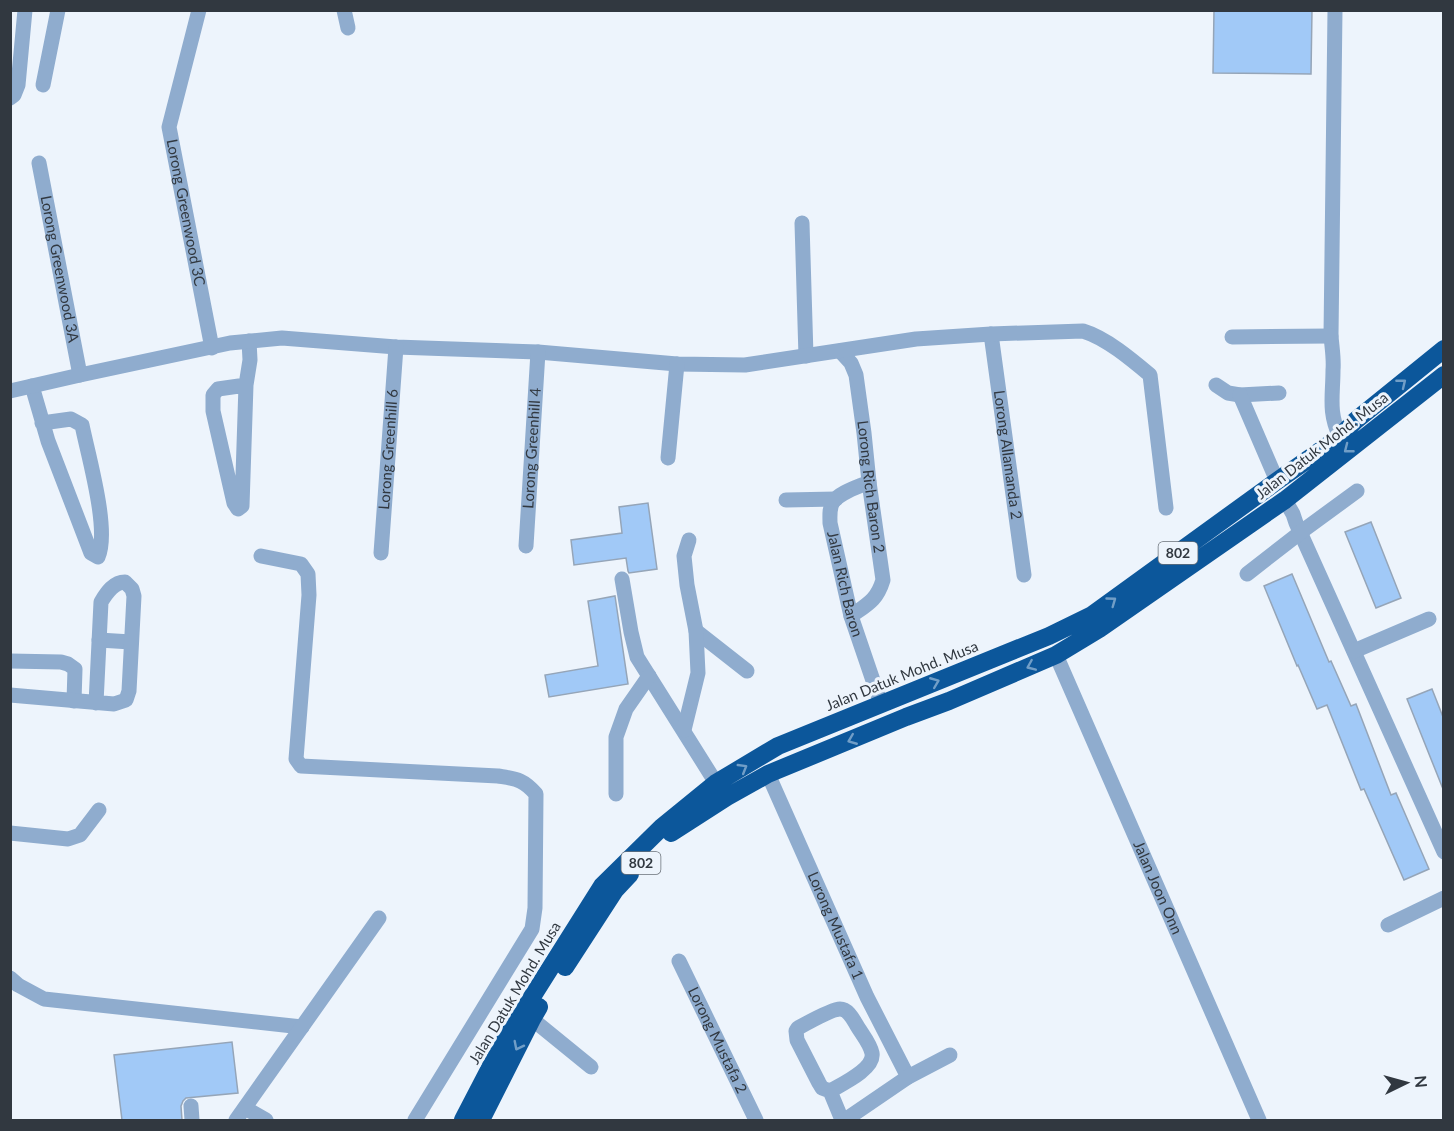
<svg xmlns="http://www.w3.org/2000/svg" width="1454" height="1131" font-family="Lato,sans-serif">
<rect width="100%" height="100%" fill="#edf4fc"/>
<path fill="#a1c9f7" stroke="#95a5b8" stroke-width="1.5" d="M1214,10H1312L1311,74L1213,73Z
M648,503L657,569L629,573L628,571L626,558L574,565L571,540L622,533L619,507Z
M1371,522L1401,598L1376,608L1345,532Z
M1292,574L1329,662L1331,661L1351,706L1356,704L1391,795L1396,793L1429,869L1404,880L1364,789L1361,790L1327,705L1317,709L1298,665L1297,666L1264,586Z
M615,596L628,684L549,697L545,675L598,666L588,601Z
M1432,689L1443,717V789L1407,699Z
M232,1042L238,1093L186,1098L183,1101L181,1106L182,1120H122L114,1055Z"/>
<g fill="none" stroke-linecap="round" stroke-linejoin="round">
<g stroke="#8facce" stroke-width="15">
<path id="s1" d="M199,10L169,127L212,348"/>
<path d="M344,10L348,28"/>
<path d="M1335,10L1331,336C1332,348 1334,359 1333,370C1333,396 1328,412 1340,437"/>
<path d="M43,85L58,10"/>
<path d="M10,98L14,95L18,85L25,10"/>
<path id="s2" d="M39,163L80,375"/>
<path d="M802,223L806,356"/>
<path id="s3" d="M991,334L1024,575"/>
<path d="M1232,337L1331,336"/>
<path id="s4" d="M840,351L851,363L856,375L864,433L869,482L883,580C877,600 868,604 851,616"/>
<path d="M246,385L218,389L213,395V411L234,503L238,509L242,506L246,385L250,360L249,341"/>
<path d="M1216,385L1228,393L1240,395L1279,393"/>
<path d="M32,386L48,441L91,553L98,557C110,530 88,455 82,425L71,419L42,423"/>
<path d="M10,391L80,375L230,343L282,338L396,347L538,352L677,364L745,365L916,339L991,334L1083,331C1106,338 1131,359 1150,375L1166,508"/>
<path d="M1240,395L1277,481"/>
<path d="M668,458L677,364"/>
<path id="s5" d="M869,482C858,487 840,492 833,502C829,508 830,516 830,523L851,616L881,704"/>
<path d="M786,500L836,499"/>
<path d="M1285,500L1293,514L1296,523L1444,852"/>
<path id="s6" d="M526,546L538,352"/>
<path id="s7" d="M381,553L396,347"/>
<path d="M261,556L301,564L308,574L309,595L296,759L301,766L498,776C516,779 523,779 536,794L535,908L532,929L415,1120"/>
<path d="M1247,574L1301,532L1357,491"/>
<path d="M622,579L631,632L637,657L716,783"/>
<path d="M696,631L747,671"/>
<path d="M99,640L131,642"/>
<path d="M1354,651L1429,619"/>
<path id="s8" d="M1056,655L1259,1120"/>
<path d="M10,661L61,662L68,664L75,669L74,701"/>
<path d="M10,695L114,704L126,700L129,691L134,596L132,589L125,582C114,582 107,592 101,602L96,703"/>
<path d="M684,730L698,673L696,631L687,585L684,556L689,540"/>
<path id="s9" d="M768,774L867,997L908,1077"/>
<path d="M616,794V737L626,709L649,676"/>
<path d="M10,833L68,839L80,835L99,810"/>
<path d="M1388,925L1444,898"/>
<path id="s10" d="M679,961L756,1120"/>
<path d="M10,978L18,985L44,999L302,1027"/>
<path d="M532,1019L591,1067"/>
<path d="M830,1091C842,1084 875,1069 872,1053C870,1043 861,1033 856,1024C853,1019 848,1009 840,1009C832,1009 807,1023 798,1028L796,1031L797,1040L819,1083L822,1088L830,1091L842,1120"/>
<path d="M191,1106L192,1120"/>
<path d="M245,1108L266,1120"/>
<path d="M236,1120L379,918"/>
<path d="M845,1120L908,1077L950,1055"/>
</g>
<path stroke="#0c579b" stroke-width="18" d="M671,833L727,797L768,774L906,717L949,701L1056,655L1099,629L1285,500L1444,375
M565,967L615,890L630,874
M463,1120L503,1043L602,886L662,827L716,783L778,746L1049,636L1092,615L1277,481L1340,437L1355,421L1444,349
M481,1120L532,1019L539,1007"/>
</g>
<defs><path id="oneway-chevron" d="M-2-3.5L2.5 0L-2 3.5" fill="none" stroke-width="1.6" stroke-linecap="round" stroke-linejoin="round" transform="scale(1.5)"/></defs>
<g stroke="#719ec7">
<use href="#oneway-chevron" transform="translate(1402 383) rotate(-39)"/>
<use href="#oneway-chevron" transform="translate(1348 449) rotate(142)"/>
<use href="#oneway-chevron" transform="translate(1112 601) rotate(-36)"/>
<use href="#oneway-chevron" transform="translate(1031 666) rotate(157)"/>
<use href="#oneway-chevron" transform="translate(935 682) rotate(-22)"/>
<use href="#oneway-chevron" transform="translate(852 740) rotate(158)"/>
<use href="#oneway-chevron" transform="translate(743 768) rotate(-31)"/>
<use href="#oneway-chevron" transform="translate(518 1046) rotate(117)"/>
</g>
<g text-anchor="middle" stroke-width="6" stroke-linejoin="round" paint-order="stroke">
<g fill="#edf4fc" stroke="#697078" stroke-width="1.5">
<rect x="1158.5" y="542" width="39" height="22" rx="4.5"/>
<rect x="621.5" y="852" width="39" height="22" rx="4.5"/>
</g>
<g font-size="14" font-weight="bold" fill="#313840">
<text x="1178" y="558">802</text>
<text x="641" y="868">802</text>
</g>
<g font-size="15" fill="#313840" stroke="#edf4fc">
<text dy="5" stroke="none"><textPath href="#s1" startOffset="208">Lorong Greenwood 3C</textPath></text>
<text dy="5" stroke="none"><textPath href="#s2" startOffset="108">Lorong Greenwood 3A</textPath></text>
<text transform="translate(1322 446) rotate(-38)" y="5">Jalan Datuk Mohd. Musa</text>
<text dy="5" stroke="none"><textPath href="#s6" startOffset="98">Lorong Greenhill 4</textPath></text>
<text dy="5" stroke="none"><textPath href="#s7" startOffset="104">Lorong Greenhill 6</textPath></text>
<text dy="5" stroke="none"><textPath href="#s3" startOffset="122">Lorong Allamanda 2</textPath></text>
<text dy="5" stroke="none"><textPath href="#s4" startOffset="142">Lorong Rich Baron 2</textPath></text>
<text dy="5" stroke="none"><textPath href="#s5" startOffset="126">Jalan Rich Baron</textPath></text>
<text transform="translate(902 676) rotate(-22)" y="5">Jalan Datuk Mohd. Musa</text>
<text dy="5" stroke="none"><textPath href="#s8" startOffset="254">Jalan Joon Onn</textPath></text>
<text dy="5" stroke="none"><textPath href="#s9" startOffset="166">Lorong Mustafa 1</textPath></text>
<text transform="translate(515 993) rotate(-59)" y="5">Jalan Datuk Mohd. Musa</text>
<text dy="5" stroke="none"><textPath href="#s10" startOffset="88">Lorong Mustafa 2</textPath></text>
</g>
</g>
<rect width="1454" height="1131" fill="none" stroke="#313840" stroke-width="24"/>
<g transform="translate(1406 1083) rotate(85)" stroke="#edf4fc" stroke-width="4.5" paint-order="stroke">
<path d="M0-4.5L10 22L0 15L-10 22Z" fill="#313840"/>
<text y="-9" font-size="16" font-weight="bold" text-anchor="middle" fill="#313840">N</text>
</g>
</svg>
